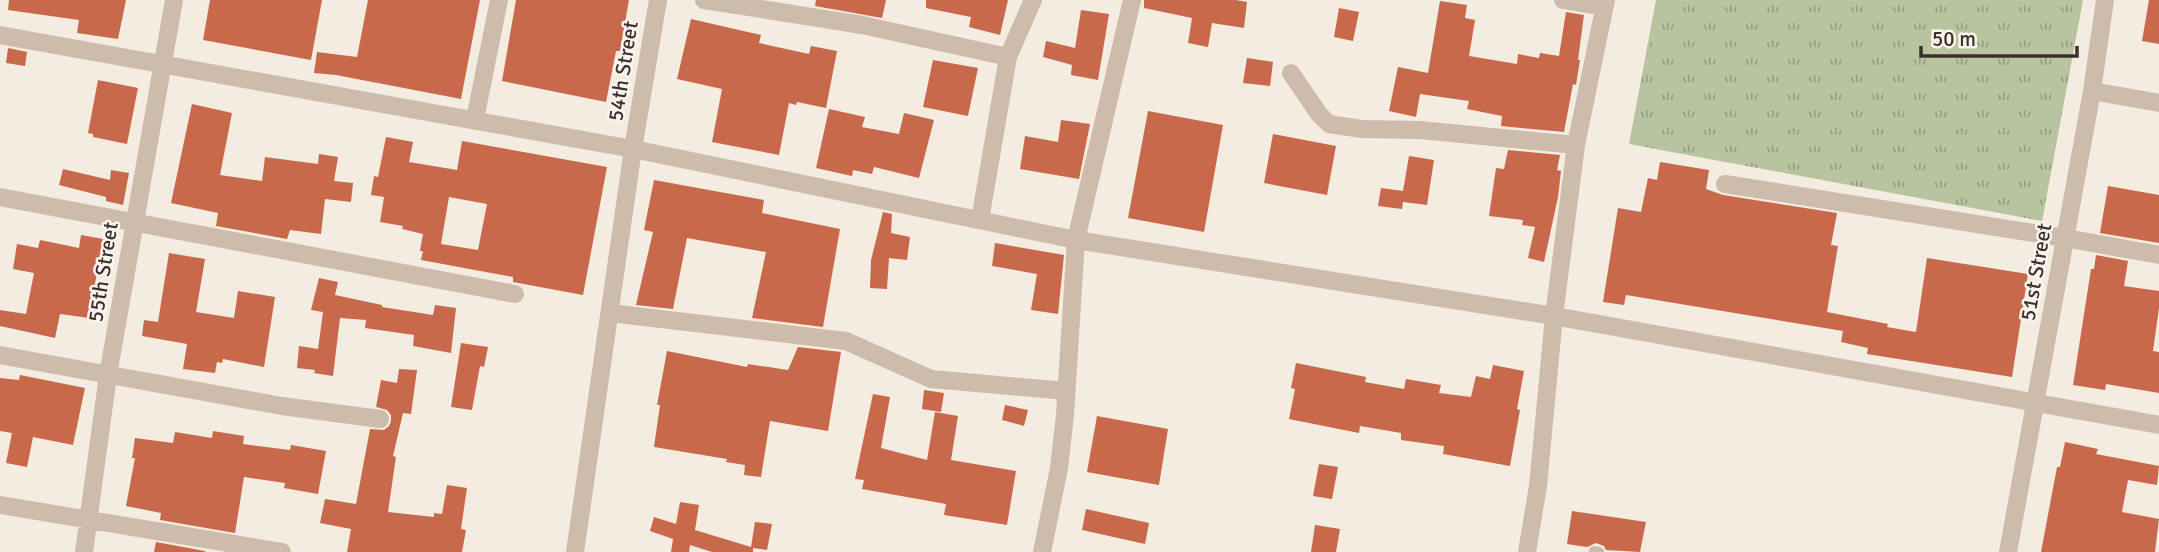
<svg xmlns="http://www.w3.org/2000/svg" width="2159" height="552" font-family="Signika,sans-serif">
<defs>
<pattern id="grass-tufts" width="24" height="20" patternUnits="userSpaceOnUse" patternTransform="scale(1.75)"><rect width="24" height="20" fill="#b8c4a0"/><path d="M3 7l-1-3M5 7V3M7 7l1-3M15 17l-1-3M17 17v-4M19 17l1-3" fill="none" stroke="#97a083"/></pattern>
</defs>
<rect width="100%" height="100%" fill="#f4ebe1"/>
<path fill="url(#grass-tufts)" d="M1656,0H2083L2042,221L1629,144Z"/>
<path fill="#c8694b" fill-rule="evenodd" d="M9,0H126L118,39L77,33L79,20L8,10Z
M210,0H322L311,60L203,40Z
M368,0H480L461,99L336,75L314,73L317,52L357,57Z
M516,0H629L620,51H616L606,102L502,81Z
M816,0H886L882,18L815,6Z
M926,0H1008L1000,35L969,27L971,17L926,8Z
M1144,0H1236L1247,2L1244,28L1212,23L1208,47L1188,43L1192,18L1144,8Z
M2149,0H2159V44L2142,41Z
M1440,1L1467,5L1465,18L1475,20L1469,56L1517,64L1518,54L1539,58L1540,53L1559,56L1566,12L1584,15L1578,60H1580L1576,85L1573,84L1564,132L1501,126L1502,116L1467,109L1469,101L1420,94L1416,117L1389,111L1398,67L1428,73Z
M1339,8L1359,12L1353,41L1334,37Z
M1081,10L1109,14L1098,80L1071,75L1072,65L1043,57L1046,41L1075,48Z
M691,19L761,35L759,43L809,54L811,46L837,51L826,108L797,102L796,105L789,103L779,155L712,142L722,89L677,79Z
M8,48L27,52L25,66L6,63Z
M1247,58L1273,62L1270,86L1243,83Z
M933,60L978,68L968,116L923,107Z
M98,80L138,88L127,144L93,137V134L88,133Z
M192,104L232,113L220,175L262,181L265,157L318,164L319,154L338,157L334,181L353,183L351,202L325,199L321,234L290,230L287,239L216,226L218,213L171,203Z
M829,109L865,117L862,127L899,134L904,113L934,120L919,178L874,167L872,174L853,170L852,176L816,168Z
M1148,111L1223,125L1204,232L1128,218Z
M1061,120L1090,124L1079,179L1020,169L1025,136L1058,142Z
M1273,134L1336,146L1327,195L1264,183Z
M386,137L413,142L409,162L457,170L462,141L607,167L583,295L513,282V277L421,260L423,251H420L423,234L402,229L403,226L380,222L384,197L371,195L374,176L378,177ZM449,197L487,204L478,250L441,244Z
M1508,150L1560,155L1557,170L1561,171L1558,197L1544,262L1528,258L1535,227L1522,225L1523,220L1489,216L1496,168L1504,169Z
M1409,156L1434,160L1427,205L1403,202L1402,209L1378,206L1381,188L1403,191Z
M1660,162L1709,170L1706,189L1723,195L1837,213L1831,245L1838,246L1827,312L1888,324L1887,327L1916,332L1927,258L2028,274L2012,377L1867,354L1868,348L1841,342L1843,331L1626,295L1624,305L1603,302L1618,208L1641,212L1648,178L1657,180Z
M63,169L110,180L111,170L129,173L123,205L106,201V197L59,185Z
M654,180L764,200L762,213L840,229L823,327L752,318L766,252L687,238L673,309L636,305L653,232L644,230Z
M2108,186L2159,195V243L2100,233Z
M883,212L892,214L891,233L910,237L907,260L889,258L887,289L870,288L871,260Z
M81,235L103,239L89,318L60,314L55,338L0,326V310L26,314L34,273L13,269L17,244L38,248L40,240L79,248Z
M995,243L1064,255L1058,314L1031,310L1037,274L992,266Z
M169,253L205,259L196,312L234,318L238,291L275,297L264,367L223,359L222,363L217,362L215,373L183,369L187,344L142,336L144,320L158,322Z
M2096,255L2128,261L2124,286L2159,291V308L2153,351L2159,352V393L2106,384L2105,390L2073,385L2091,269H2094Z
M319,278L338,282L335,295L382,305V307L433,315L435,305L456,308L451,353L413,346L414,335L365,328L366,320L340,318L333,376L314,373L315,370L297,368L299,346L318,349L323,312L311,310Z
M461,343L488,347L484,367L480,366L472,410L451,407Z
M798,347L841,352L828,431L770,421L761,477L744,475L745,465L726,462L727,459L654,447L660,405H657L667,351L747,367L748,364L788,370Z
M1296,363L1366,377L1365,382L1404,389L1406,379L1441,385L1439,393L1471,397L1476,376L1490,379L1493,365L1524,371L1517,409L1520,410L1510,466L1443,454L1444,446L1401,440V433L1360,426L1359,433L1289,419L1295,389L1291,388Z
M399,369L417,370L411,414L403,413L393,456L396,457L388,512L434,517V513L442,514L447,485L467,488L461,529L466,530L462,552H347L351,529L320,523L325,499L356,504L370,429L384,430L389,426L391,421V415L387,410L376,407L381,380L397,383Z
M20,375L85,388L73,445L33,437L27,467L6,463L12,433L0,431V378L19,380Z
M924,390L944,393L941,412L922,409Z
M873,394L890,397L881,448L927,460L935,412L958,416L951,460L1016,471L1007,525L944,515L946,504L862,489L864,480L855,479Z
M1005,405L1028,410L1024,426L1002,420Z
M1097,416L1168,429L1159,485L1087,472Z
M213,431L244,436L243,444L290,450L291,445L326,451L318,494L284,488L285,483L244,477L235,533L160,520L161,513L126,506L135,458H132L135,438L173,443L175,432L212,438Z
M2065,442L2098,449L2096,454L2159,466L2157,485L2128,480L2122,512L2159,519L2155,552H2041L2057,467H2060Z
M1319,464L1338,467L1332,499L1313,496Z
M680,502L699,505L695,530L751,547L755,522L772,524L767,550L753,548V552H712L690,545L689,552H671L673,539L650,531L654,517L676,524Z
M1086,509L1149,523L1145,544L1082,530Z
M1572,511L1646,522L1640,552L1606,550L1604,546L1596,543L1587,547L1567,544Z
M1315,525L1340,529L1336,552H1311Z
M156,542L205,551V552H154Z"/>
<g fill="none" stroke-linecap="round" stroke-linejoin="round">
<path stroke="#cdbbac" stroke-width="10" d="M1594,551L1599,552"/>
<path stroke="#cdbbac" stroke-width="18" d="M704,0L862,25L1008,57
M1563,0L1604,7
M0,35L633,149L1076,240L1554,316L2159,425
M1291,73L1319,114L1329,124L1362,129L1420,130L1576,145
M2092,91L2159,103
M475,119L499,0
M1725,184L2065,238L2159,255
M0,197L515,294
M980,220L1008,57L1033,0
M610,313L846,341L931,379L1066,391
M0,355L282,406L380,419
M0,505L282,552
M84,552L108,375L174,0
M575,552L633,149L658,0
M1042,552L1059,468L1065,415L1076,240L1132,0
M1527,552L1538,486L1554,316L1576,145L1606,0
M2008,552L2092,91L2105,0"/>
</g>
<g text-anchor="middle" stroke-width="5" stroke-linejoin="round" paint-order="stroke">
<g font-size="21" fill="#3b302b" stroke="#fbf5ee">
<text transform="translate(623 71) rotate(-81)" y="7">54th Street</text>
<text transform="translate(103 272) rotate(-81)" y="7">55th Street</text>
<text transform="translate(2036 272) rotate(-80)" y="7">51st Street</text>
</g>
</g>
<path d="M1921 46v10h156v-10" fill="none" stroke="#3b302b" stroke-width="3.5"/>
<text x="1932" y="46" font-size="21" fill="#3b302b" stroke="#fbf5ee" stroke-width="5" paint-order="stroke">50 m</text>
</svg>
